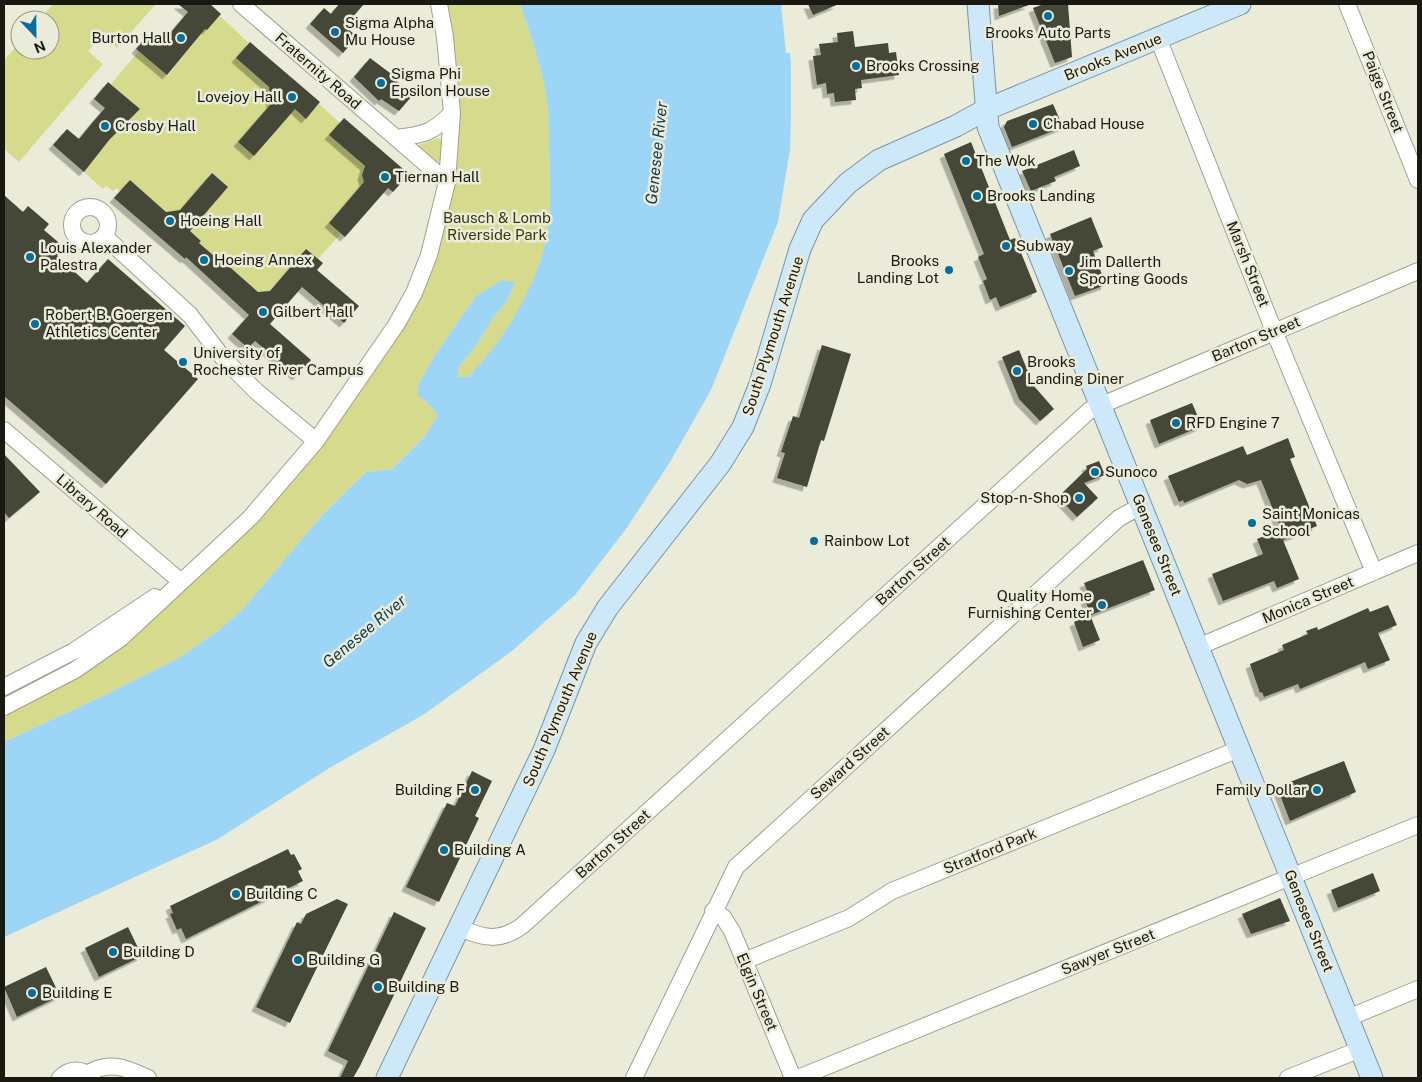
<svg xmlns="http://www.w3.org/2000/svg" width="1422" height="1082" font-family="'Public Sans',sans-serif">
<defs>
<filter id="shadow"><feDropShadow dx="-4.5" dy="4.5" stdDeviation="0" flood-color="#0004"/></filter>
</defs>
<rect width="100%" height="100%" fill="#eaecd9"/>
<path fill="#d5da8c" d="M53,4H156L117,48L102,35L88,51L103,64L19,162L4,149V60L20,42V50H50V20H39Z
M447,4H520C529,30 538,57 544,84C549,105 549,127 549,148C550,179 552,210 546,239C537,287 502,344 468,377H458V368L478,343L492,319L507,301L515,283L476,296L435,355L418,385V396L427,402L438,415L425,436L392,469L366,472L325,512L242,610L219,630L179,658L103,696L4,742V712L14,707C66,668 118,628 170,589C195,569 223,551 247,529C285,495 317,452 347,410C400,335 441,274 455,180C464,121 454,63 447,4Z
M220,16L249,43L236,58L271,89L269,95L273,103L238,142L254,156L295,109L306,119L319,104L340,123L330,135L365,167L362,175L364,182L329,222L341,233L318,259L306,249L268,292H258L223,260L221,262L199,243L201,241L190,231L228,187L211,174L179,210L166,212L130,180L120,191L116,188L113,191L106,186L103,189L84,172L122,125L124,127L140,109L111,84L139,51L168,75L205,29L207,30Z
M438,138L443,142L441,161L434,163L417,146Z"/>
<path fill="#9dd5f7" d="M520,4H786L791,65V120L790,149L778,222L711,390L670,462L626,529L575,595L512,651L423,715L331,767L218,839L4,937V742L103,696L179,658L219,630L242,610L325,512L366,472L392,469L425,436L438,415L427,402L418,396V385L435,355L476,296L502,280L515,283L507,301L492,319L478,343L458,368V377H468C502,344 537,286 546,239C552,209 550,179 549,148C549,127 549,105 544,84C538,57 529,30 520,4Z"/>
<path fill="#eaecd9" d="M781,4H788L793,53H786Z"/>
<path fill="#454737" filter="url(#shadow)" d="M178,4H210L221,14L207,30L205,29L167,75L136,49L149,34L161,44L188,12Z
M339,4H364L345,26L357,37L343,53L310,24L324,8L331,14Z
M808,4H839L813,15Z
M998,4H1029V5L999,16Z
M1044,4H1068L1072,57L1055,63L1033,8Z
M853,31L855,47L888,43L889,53L896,52L899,75L861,80L862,88L855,89L856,100L835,102L834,93L827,94L826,83L817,85L813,56L821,55L819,44L838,42L837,33Z
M250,42L320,102L306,119L295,109L254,156L238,142L271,104L269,87L236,58Z
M370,58L398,79L396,80L412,96L399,111L381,99L379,101L354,77Z
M108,82L140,109L110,139L84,172L53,145L67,129L79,139L92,123L105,108L94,99Z
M1053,104L1063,127L1012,147L1004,127L1007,121Z
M344,118L409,174L393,192L388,188L345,237L329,223L364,182L362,175L365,166L329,135Z
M971,142L1010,240L1015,238L1037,292L1000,307L996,297L990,300L983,281L987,279L978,257L984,254L944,154Z
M1074,150L1080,166L1054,177L1056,181L1031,191L1022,171Z
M212,173L228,187L190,231L201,241L199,243L221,262L222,260L258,292L270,291L306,249L323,263L317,270L359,306L344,323L302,287L270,324L311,360L297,376L255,341L248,348L232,334L249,315L186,257L185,259L114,198L130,180L166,212L180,210Z
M4,195L23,212L28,206L49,224L44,230L64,247L57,256L87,283L108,259L185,326L164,350L198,379L106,484L4,396Z
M1091,217L1103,247L1093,251L1106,285L1075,296L1050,234Z
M822,345L851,354L824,441L821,440L807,487L777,478L785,453L781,452L793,416L799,418Z
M1019,350L1034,386L1054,409L1040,421L1019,399L1002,357Z
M1192,403L1202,426L1159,444L1150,420Z
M1288,438L1295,457L1290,459L1317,526L1283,540L1299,579L1277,588L1274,581L1223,601L1212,574L1263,554L1257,539L1281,529L1261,480L1247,484L1239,480L1184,503L1183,500L1179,502L1168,476L1243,446L1247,455Z
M4,454L40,492L9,518L4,512Z
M1099,461L1105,475L1084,483L1098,498L1077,517L1058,497L1087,469L1086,466Z
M1143,560L1155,590L1091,615L1085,600L1090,598L1084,583Z
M1388,605L1397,625L1378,633L1390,660L1368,669L1365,662L1300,689L1298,684L1264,697L1262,692L1260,693L1250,664L1284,650L1282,645L1308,634L1306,631L1317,627L1318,630L1368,608L1370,612Z
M1090,615L1100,640L1083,647L1074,622Z
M1344,761L1356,792L1290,821L1277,787Z
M472,771L492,781L475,816L479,818L439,902L406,887L447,803L455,806Z
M288,849L291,855L294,854L302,869L298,871L303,881L186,939L181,928L177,930L170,914L173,913L170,906Z
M1373,873L1380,891L1338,908L1331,890Z
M1280,898L1290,921L1251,934L1242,914Z
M337,899L348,904L290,1023L256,1007L297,922L301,924L306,914Z
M394,912L426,928L360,1066L353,1078H340L348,1061L328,1051Z
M128,927L142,956L99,977L85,948Z
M46,967L60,996L17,1017L4,987Z"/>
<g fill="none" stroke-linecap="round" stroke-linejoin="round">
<defs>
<path id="minor" d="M241,4L447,182
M1347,4L1418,180
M1158,38L1274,331L1374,572
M396,138C424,135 432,133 452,113
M72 225a18 18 0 1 1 36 0a18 18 0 1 1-36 0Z
M104,236L190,315L223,358L257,392L316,441
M4,430L180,581
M1198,647L1418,553
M4,687L74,651L155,597
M4,707L75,670L121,638L250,518L316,441L396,325L414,293L429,255L447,182L452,113L445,37L439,4
M713,911L723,917L732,931L793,1078
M459,927C483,939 501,942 523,925L1090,410L1418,271
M744,961L849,918L892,891L1239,749
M1348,1018L1418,989
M87,1074C109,1060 126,1068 148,1078
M60,1078C70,1068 82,1068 92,1078
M634,1078L736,867L1119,518L1141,506
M798,1078L1418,825
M1288,1078L1361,1049"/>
<path id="major" d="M978,4L988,127L1372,1078
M387,1078L544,750L586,643L608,607L720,464L743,427L760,384L800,249L813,220L848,183L879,160L956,126L985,110L1240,4"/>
</defs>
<use href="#minor" stroke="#9fa18f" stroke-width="18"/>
<use href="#major" stroke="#7995a5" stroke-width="23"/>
<use href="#minor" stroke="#fff" stroke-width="16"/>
<use href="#major" stroke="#cde8f8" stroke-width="21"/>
</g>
<g fill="#066e9b" stroke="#eaecd9" stroke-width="2">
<circle cx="1048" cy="16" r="5"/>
<circle cx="335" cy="32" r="5"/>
<circle cx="181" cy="38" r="5"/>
<circle cx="856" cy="66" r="5"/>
<circle cx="381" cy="83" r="5"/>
<circle cx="292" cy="97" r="5"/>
<circle cx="1033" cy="124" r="5"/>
<circle cx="105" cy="126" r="5"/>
<circle cx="966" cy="161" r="5"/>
<circle cx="385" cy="177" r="5"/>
<circle cx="977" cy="196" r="5"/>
<circle cx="170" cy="221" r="5"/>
<circle cx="1006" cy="246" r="5"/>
<circle cx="30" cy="257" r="5"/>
<circle cx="204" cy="260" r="5"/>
<circle cx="949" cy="270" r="5"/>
<circle cx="1069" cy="271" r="5"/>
<circle cx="263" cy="312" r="5"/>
<circle cx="35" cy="324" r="5"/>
<circle cx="183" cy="362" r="5"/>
<circle cx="1017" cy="371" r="5"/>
<circle cx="1176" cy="423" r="5"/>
<circle cx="1095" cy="472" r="5"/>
<circle cx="1079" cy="498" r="5"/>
<circle cx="1252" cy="523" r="5"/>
<circle cx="814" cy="541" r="5"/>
<circle cx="1102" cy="605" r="5"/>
<circle cx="475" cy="790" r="5"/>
<circle cx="1317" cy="790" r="5"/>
<circle cx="444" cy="850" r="5"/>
<circle cx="236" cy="894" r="5"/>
<circle cx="113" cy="952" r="5"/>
<circle cx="298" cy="960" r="5"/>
<circle cx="378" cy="987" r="5"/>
<circle cx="32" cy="993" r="5"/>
</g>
<g text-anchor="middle" stroke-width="5" stroke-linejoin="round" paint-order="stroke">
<g font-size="15" fill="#191912" stroke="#eaecd9" text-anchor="start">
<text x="345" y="28">Sigma Alpha<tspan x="345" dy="17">Mu House</tspan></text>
<text x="1048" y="38" text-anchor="middle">Brooks Auto Parts</text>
<text x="171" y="43" text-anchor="end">Burton Hall</text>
<text x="866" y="71">Brooks Crossing</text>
<text x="391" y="79">Sigma Phi<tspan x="391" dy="17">Epsilon House</tspan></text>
<text x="282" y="102" text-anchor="end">Lovejoy Hall</text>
<text x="1043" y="129">Chabad House</text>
<text x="115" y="131">Crosby Hall</text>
<text x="976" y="166">The Wok</text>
<text x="395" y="182">Tiernan Hall</text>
<text x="987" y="201">Brooks Landing</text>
<text x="180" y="226">Hoeing Hall</text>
<text x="1016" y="251">Subway</text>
<text x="40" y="253">Louis Alexander<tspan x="40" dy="17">Palestra</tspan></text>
<text x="214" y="265">Hoeing Annex</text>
<text x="939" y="266" text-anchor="end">Brooks<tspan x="939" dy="17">Landing Lot</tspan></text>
<text x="1079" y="267">Jim Dallerth<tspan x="1079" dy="17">Sporting Goods</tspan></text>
<text x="273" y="317">Gilbert Hall</text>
<text x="45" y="320">Robert B. Goergen<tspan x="45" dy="17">Athletics Center</tspan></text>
<text x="193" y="358">University of<tspan x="193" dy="17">Rochester River Campus</tspan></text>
<text x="1027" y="367">Brooks<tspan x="1027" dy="17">Landing Diner</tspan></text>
<text x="1186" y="428">RFD Engine 7</text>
<text x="1105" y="477">Sunoco</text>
<text x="1069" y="503" text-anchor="end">Stop-n-Shop</text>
<text x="1262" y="519">Saint Monicas<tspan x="1262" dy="17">School</tspan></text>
<text x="824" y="546">Rainbow Lot</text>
<text x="1092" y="601" text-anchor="end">Quality Home<tspan x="1092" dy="17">Furnishing Center</tspan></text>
<text x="465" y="795" text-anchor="end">Building F</text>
<text x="1307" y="795" text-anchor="end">Family Dollar</text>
<text x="454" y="855">Building A</text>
<text x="246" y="899">Building C</text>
<text x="123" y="957">Building D</text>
<text x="308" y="965">Building G</text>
<text x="388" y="992">Building B</text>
<text x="42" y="998">Building E</text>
</g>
<g font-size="15" fill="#191912" stroke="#eaecd9">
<text transform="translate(1113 57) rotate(-22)" y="5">Brooks Avenue</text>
<text transform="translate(318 71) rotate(41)" y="5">Fraternity Road</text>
<text transform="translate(1383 92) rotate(68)" y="5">Paige Street</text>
<text transform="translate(1248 264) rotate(68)" y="5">Marsh Street</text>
<text transform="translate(773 336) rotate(-72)" y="5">South Plymouth Avenue</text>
<text transform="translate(1256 339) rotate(-23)" y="5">Barton Street</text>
<text transform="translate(92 506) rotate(41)" y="5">Library Road</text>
<text transform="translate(1157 545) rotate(68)" y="5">Genesee Street</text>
<text transform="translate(913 571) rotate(-42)" y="5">Barton Street</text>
<text transform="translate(1308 600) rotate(-23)" y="5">Monica Street</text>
<text transform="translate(560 709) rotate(-67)" y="5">South Plymouth Avenue</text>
<text transform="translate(850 763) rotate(-42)" y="5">Seward Street</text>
<text transform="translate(613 844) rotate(-42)" y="5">Barton Street</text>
<text transform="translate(990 851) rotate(-22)" y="5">Stratford Park</text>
<text transform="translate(1309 921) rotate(68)" y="5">Genesee Street</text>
<text transform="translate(1108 952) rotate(-22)" y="5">Sawyer Street</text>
<text transform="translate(757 992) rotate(67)" y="5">Elgin Street</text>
</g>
<g font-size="15" fill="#37390d" stroke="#eaecd9">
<text x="497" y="223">Bausch &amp; Lomb<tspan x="497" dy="17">Riverside Park</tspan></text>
</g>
<g font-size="16" font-style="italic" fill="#0e3a51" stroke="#eaecd9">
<text transform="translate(656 153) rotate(-84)" y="6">Genesee River</text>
<text transform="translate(364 631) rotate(-40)" y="6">Genesee River</text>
</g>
</g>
<rect width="1422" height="1082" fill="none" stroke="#191912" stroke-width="10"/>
<g transform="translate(35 35) rotate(158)"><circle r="24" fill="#eaecd9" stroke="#969889"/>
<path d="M0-4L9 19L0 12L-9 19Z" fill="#066e9b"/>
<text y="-8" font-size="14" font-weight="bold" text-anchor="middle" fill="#191912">N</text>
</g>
</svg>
